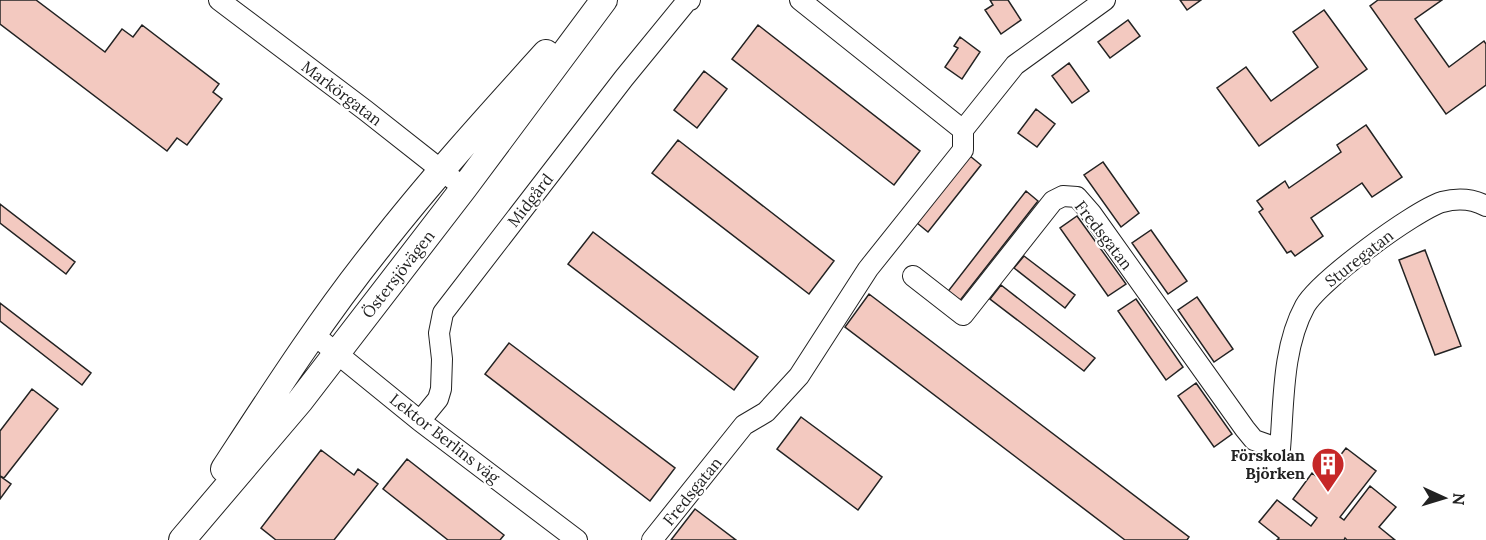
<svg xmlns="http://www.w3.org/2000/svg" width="1486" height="540" font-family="Lora,serif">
<rect width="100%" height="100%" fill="#fff"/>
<path fill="#f3c9c0" stroke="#222" stroke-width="1.5" d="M0,0H36L105,52L122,29L133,37L142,25L219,84L213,92L222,99L187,145L177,138L167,151L0,24Z
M990,0H1008L1021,20L1001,34L985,10L993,5Z
M1180,0H1201L1187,10Z
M1378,0H1442L1415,19L1449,67L1484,41L1486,44V85L1446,114L1370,6Z
M1324,10L1367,69L1259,146L1217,88L1246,67L1271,101L1318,67L1293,32Z
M1128,20L1140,36L1110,58L1098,42Z
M758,25L920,151L894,185L732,59Z
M960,37L980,52L962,79L945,67L958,48L954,46Z
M1069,63L1089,91L1072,103L1052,76Z
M704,71L727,89L697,128L674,110Z
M1036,109L1055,124L1037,147L1018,133Z
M1366,125L1402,177L1372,197L1362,183L1311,218L1323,236L1295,256L1291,251L1287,253L1259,212L1263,209L1257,201L1285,181L1289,188L1341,152L1337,145Z
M678,140L834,261L809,294L652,173Z
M970,156L981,165L928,232L917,223Z
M1103,162L1139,213L1121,227L1084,175Z
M1026,191L1038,201L958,303L946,294Z
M0,204L75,262L66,274L0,223Z
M1077,216L1126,284L1108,296L1060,228Z
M1151,230L1187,281L1168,294L1132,243Z
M593,232L758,357L734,390L568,264Z
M1425,250L1461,346L1435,355L1399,260Z
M1024,256L1075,295L1065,308L1014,268Z
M1001,285L1095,358L1084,371L990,299Z
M869,294L1189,537L1187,540H1125L845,327Z
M1197,297L1233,349L1214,362L1178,310Z
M1136,299L1183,367L1166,380L1118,311Z
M0,303L91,373L82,385L0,321Z
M509,343L675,468L650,501L485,374Z
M1196,383L1232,434L1214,447L1178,396Z
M32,389L58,409L4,478L0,476V431Z
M801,417L882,477L858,510L777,449Z
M1346,448L1376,471L1340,517L1344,520L1370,486L1396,507L1379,527L1395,540H1347L1345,538L1344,540H1277L1279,538L1259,522L1277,500L1311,526L1317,518L1293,499L1312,473L1321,480Z
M321,450L354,475L358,469L378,484L334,540H276L261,528Z
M407,459L504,535L500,540H448L383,489Z
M0,476L11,484L0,499Z
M695,509L736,540H671Z"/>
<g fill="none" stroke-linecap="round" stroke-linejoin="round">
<defs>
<path id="minor" d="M219,0L365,110L464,188
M800,0L963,130L1015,65L1105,0
M913,276L963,315L1053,201L1063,196L1077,197L1091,213L1245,429L1254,440L1280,449C1284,403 1282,348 1305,306C1319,281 1414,211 1442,202C1457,198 1473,199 1486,206
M313,334L420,421L577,540
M420,421L438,399L441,389L442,359L439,333L443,313L624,78L687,1L690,0
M652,540L744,425L766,412L799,376L868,269L963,150V130"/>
<path id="major" d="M224,469C273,394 321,319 377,249C430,181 488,117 546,53
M182,540L300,401L464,188L604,0"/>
</defs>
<use href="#minor" stroke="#222" stroke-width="22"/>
<use href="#major" stroke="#222" stroke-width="28"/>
<use href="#minor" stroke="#fff" stroke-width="20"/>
<use href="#major" stroke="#fff" stroke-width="26"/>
</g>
<defs>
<symbol id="building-pin" viewBox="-11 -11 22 30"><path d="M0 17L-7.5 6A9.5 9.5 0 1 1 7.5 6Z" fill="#c62828" stroke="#fff"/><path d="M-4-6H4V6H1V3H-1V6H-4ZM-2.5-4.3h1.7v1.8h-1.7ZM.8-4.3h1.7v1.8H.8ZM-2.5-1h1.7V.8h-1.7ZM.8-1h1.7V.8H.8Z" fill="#fff"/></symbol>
</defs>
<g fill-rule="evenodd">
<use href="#building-pin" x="1309" y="445" width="38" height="52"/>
</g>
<g text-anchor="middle" stroke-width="4.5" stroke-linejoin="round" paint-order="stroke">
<g font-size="16" fill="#222" stroke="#fff">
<text transform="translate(342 93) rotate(37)" y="6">Markörgatan</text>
<text transform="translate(530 200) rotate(-52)" y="6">Midgård</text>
<text transform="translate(1104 235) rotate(52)" y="6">Fredsgatan</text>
<text transform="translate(1359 258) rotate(-38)" y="6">Sturegatan</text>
<text transform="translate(398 274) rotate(-52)" y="6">Östersjövägen</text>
<text transform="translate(445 438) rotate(38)" y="6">Lektor Berlins väg</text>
<text transform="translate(692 491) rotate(-51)" y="6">Fredsgatan</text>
</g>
<g font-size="16" font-weight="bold" fill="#222" stroke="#fff" text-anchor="end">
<text x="1305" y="461">Förskolan<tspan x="1305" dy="18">Björken</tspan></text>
</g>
</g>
<g transform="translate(1444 498) rotate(94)" stroke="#ffffff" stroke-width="4.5" paint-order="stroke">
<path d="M0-4.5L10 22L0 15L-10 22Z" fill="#222222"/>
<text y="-9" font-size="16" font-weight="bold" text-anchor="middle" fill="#222222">N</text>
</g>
</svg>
